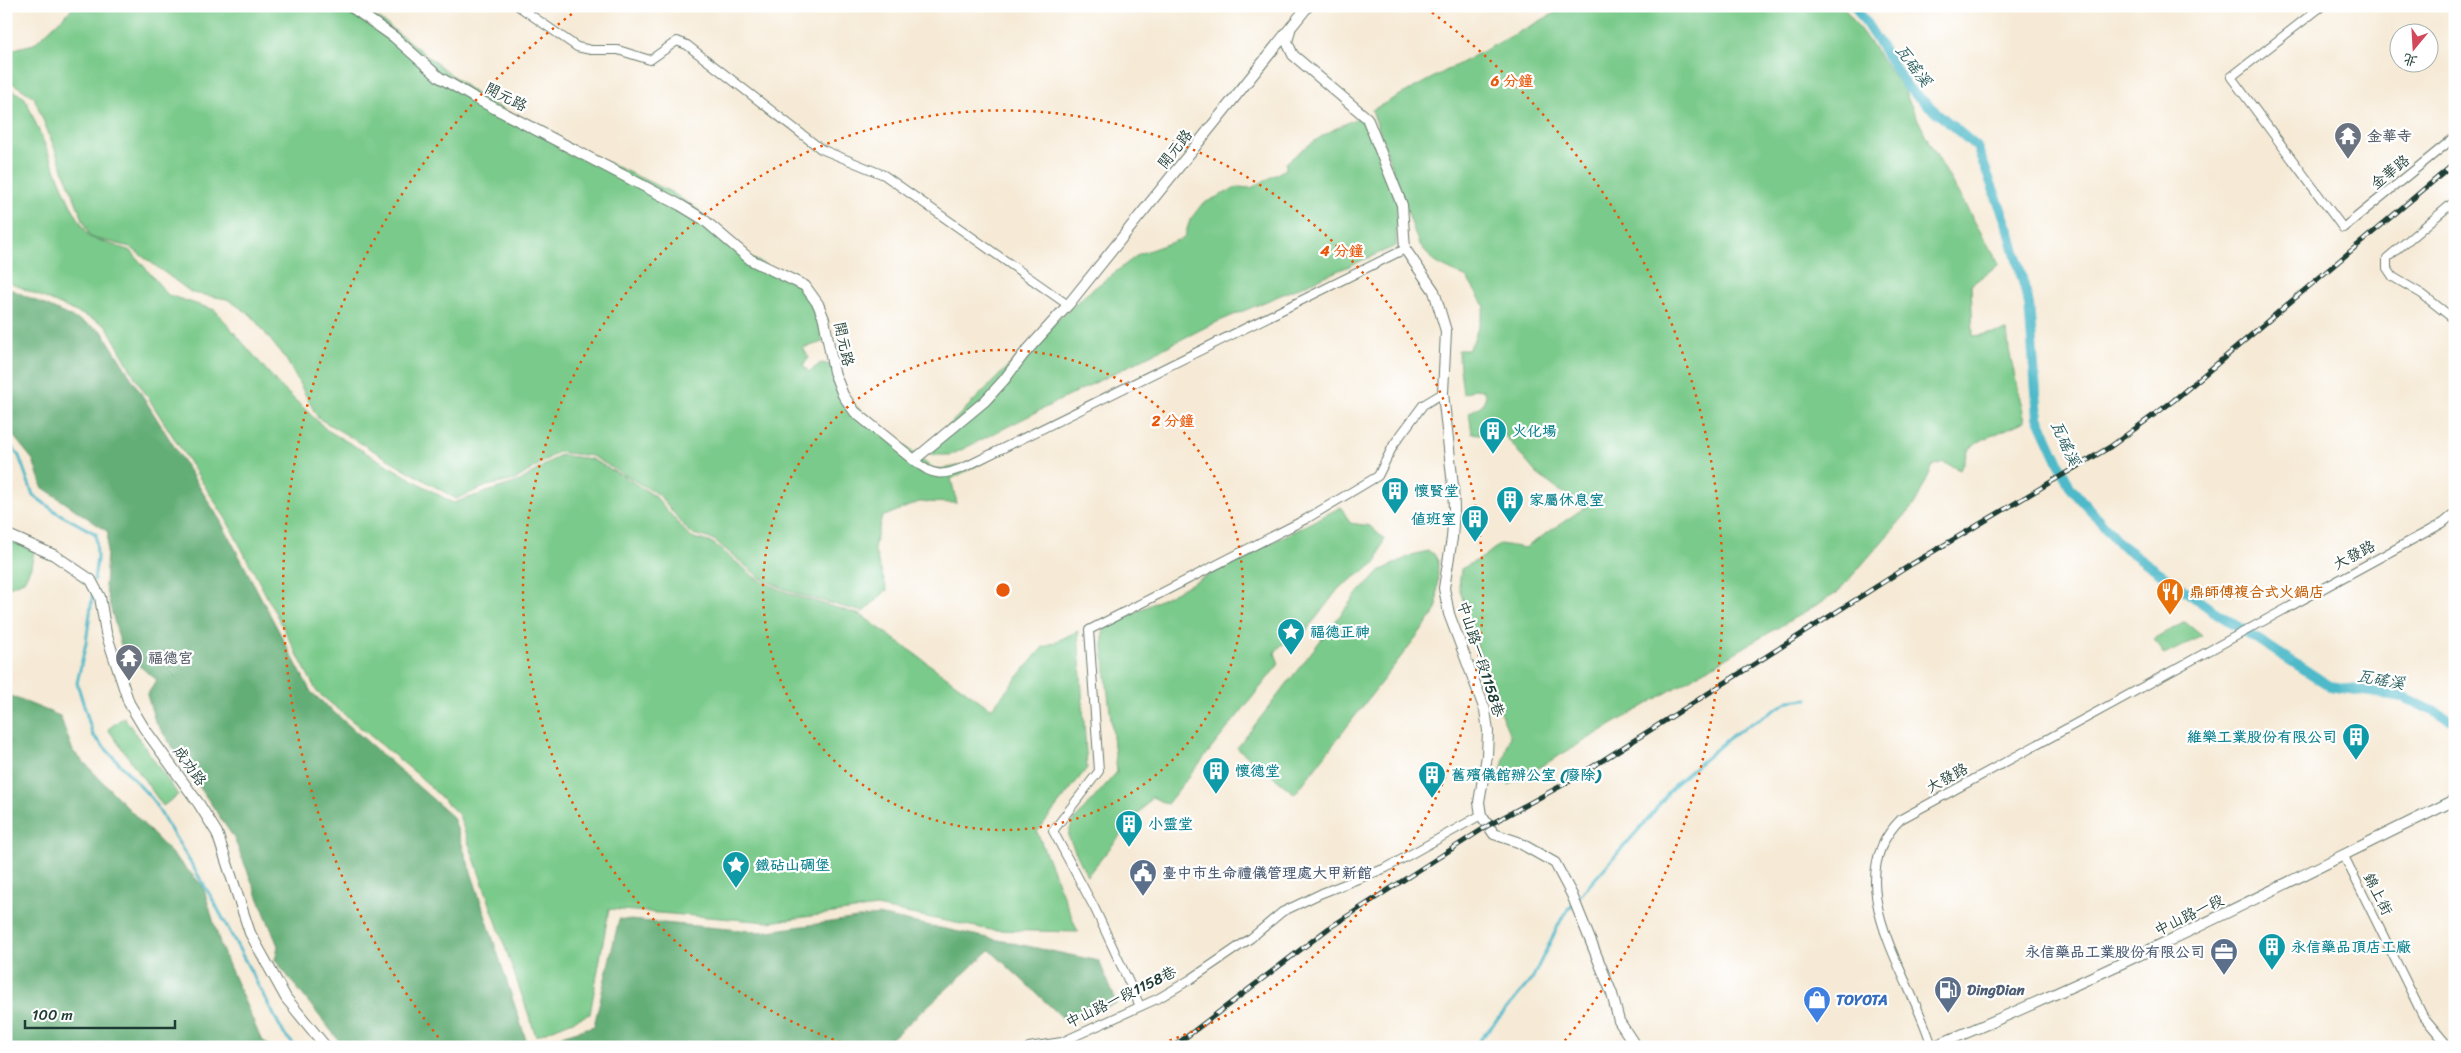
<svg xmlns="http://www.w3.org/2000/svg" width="2461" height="1053" font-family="Sriracha,'LXGW WenKai TC',sans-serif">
<rect width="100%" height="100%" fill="#fff"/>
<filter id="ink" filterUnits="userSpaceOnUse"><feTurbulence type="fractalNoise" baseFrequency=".02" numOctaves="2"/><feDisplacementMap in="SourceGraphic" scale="10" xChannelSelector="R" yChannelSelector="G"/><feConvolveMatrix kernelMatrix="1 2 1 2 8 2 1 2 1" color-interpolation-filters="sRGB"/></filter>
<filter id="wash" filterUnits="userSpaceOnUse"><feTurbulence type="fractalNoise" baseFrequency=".0096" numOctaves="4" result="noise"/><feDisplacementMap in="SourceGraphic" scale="20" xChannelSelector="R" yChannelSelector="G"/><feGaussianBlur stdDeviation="1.12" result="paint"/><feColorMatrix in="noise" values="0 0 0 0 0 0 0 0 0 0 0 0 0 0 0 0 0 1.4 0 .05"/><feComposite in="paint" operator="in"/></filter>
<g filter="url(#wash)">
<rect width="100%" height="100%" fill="#f6ead6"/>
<path fill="#7aca8b" stroke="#4c8460" d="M75,6H232L239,10L248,6H345L381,20L481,98L572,146L671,192L697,209L747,256L795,280L815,310L823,342L803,348L809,358L803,365L809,372L821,363L831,365L842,395L932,468C956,474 1017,443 1041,432L951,479L957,503L919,502L882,517L874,548L887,590L863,612L796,594L760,578L714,540L690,533L659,495L592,456L558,452L515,480L487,486L456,499L318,418L287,361L251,315L227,299L192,293L130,247L90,237L34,97L6,79V51L34,44Z
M1568,6H1843L1902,87L1930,144L1999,264L1971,285L1973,336L2007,331L2009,350L2025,421L1982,440L1969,449L1960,470L1943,462L1933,466L1915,504L1837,593L1509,785L1500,775L1510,735L1490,689L1459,587L1461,569L1485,556L1500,544L1525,548L1587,506L1557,489L1536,473L1500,430L1486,435L1472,433L1469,413L1482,405L1486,396L1483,390L1474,389L1463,394L1458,350H1468L1473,342L1485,307L1467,278L1434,262L1418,242L1372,110Z
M6,86L25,98L70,204L89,237L131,251L168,295L215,310L278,384L327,430L453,503L520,481L560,455L591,459L623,476L655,496L690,537L713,543L757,579L793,595L861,615L991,709L1042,648L1078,631L1087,768L1037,832L1078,932L991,930L876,907L769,922L609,909L590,1014L536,1036L459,815L417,774L317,692L226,519L136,379L106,325L6,281Z
M1364,115L1397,202L1396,246L1208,326L951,455H932L926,448L1031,344L1084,296L1139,254L1184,238L1190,220L1202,204L1238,187L1251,188L1286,169V163C1313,140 1332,129 1364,115Z
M1341,507L1350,523L1370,526L1384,539L1376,563L1339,588L1297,643C1287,640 1280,644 1275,653L1279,664L1167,804L1152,797L1087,876L1068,836L1072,823L1117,772L1103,650V631L1107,627Z
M6,537L34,551L31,567L24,581L6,588Z
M1428,551L1434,554L1438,561L1437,610L1295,794L1237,748L1355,596L1382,570L1412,555Z
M2185,622L2202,636L2164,655L2154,639Z
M124,717L178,795L163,806L108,729Z"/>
<path fill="#63ae77" stroke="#417656" d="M6,287L102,331L220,520L311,692L453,817L528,1046L594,1026L619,919L762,932L878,915L1099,961L1117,1003L1065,1020L990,950L882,1047H344L275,960L278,946L234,838L155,721L147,695L157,680L123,653L105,587L108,532L42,487L33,460L6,427Z
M6,694L60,716L73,751L203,886L221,947L260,1037L270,1047H6Z"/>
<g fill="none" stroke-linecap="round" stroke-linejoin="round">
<path stroke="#4eb9c9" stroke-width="3" d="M6,441L19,456L33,495L56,512L96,534L97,559L94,580
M93,591L86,643L77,683L93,735L152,799L213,900L284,1034L296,1047
M1577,899L1649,818L1675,784L1734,734L1789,701L1808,699
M1474,1047L1532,979L1563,916L1573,904"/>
<path stroke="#4eb9c9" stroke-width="10" d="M1855,6L1908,88L1977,147L2009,230L2029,304L2038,417L2070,487L2121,545L2209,608L2330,686L2404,697L2455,722"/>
</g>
</g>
<g filter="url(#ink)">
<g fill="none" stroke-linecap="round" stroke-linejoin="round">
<defs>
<path id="minor" d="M518,6L577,47L591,50H618L650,60L677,41L687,45L821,149L884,175L1068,305
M2322,6L2231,77L2343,228L2455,137
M2455,201L2387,258V268L2393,277L2422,294L2455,320
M914,460C933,478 944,476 967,466L1405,249
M2344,856L2423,1016L2449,1047
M1140,1006L1095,909L1053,831L1099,771L1089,630L1306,519L1378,476L1394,444L1423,405L1443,393
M1029,1047L1062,1042L1159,998L1191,979L1251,938L1282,912L1322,893L1386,868L1481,815
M1932,1047C1913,978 1835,883 1901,819L2443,523L2455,513"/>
<path id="tertiary" d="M350,6L394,37L439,77L473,97L680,205L703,219L751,260L805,286L818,304L824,319L834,372L843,395L855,412L914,460L985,401L1004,380L1023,355L1068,305L1308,6
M1290,30L1287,42L1293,55L1367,118L1402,205L1405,249L1434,291L1446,331L1443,393L1453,486L1454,509L1452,538L1444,588L1449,614L1485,710L1488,731L1487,756L1479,802L1481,815L1494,834L1518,842L1555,863L1572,895L1612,994L1619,1021L1636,1047
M6,534L54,555L91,580L100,597L106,633L129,703L144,728L199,804L217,833L250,933L286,998L326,1047
M1932,1047C2111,974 2281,885 2455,800"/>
</defs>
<use href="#minor" stroke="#6a7a6d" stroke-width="10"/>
<use href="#tertiary" stroke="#6a7a6d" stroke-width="12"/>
<use href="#minor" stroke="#fff" stroke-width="8"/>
<use href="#tertiary" stroke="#fff" stroke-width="10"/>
<defs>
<path id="rail" d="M1173,1047L1329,928L1489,825L1570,781L1912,564L2110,447L2173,401L2455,163"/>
</defs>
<use href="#rail" stroke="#1f3d34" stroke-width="5"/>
<use href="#rail" stroke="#fff" stroke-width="3" stroke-dasharray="9" stroke-linecap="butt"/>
</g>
</g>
<g fill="none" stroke="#e8590c" stroke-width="2.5" stroke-dasharray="2.5 5">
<circle cx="1003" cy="590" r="240"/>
<path d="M855 1047A480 480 0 1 1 1151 1047"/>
<path d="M443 1043A720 720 0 0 1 580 8M1426 8A720 720 0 0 1 1563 1043"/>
</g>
<defs>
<symbol id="temple-pin" viewBox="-11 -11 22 30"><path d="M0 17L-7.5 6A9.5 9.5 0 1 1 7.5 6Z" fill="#6b7280" stroke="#fff"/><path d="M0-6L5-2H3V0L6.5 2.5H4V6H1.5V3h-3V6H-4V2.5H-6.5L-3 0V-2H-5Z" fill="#fff"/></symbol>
<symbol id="building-pin" viewBox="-11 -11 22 30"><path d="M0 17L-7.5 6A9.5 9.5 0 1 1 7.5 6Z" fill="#0f9aa8" stroke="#fff"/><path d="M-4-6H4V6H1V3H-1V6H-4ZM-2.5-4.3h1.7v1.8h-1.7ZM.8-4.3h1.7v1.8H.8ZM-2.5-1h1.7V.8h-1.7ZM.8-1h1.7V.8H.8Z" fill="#fff"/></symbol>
<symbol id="restaurant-pin" viewBox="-11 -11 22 30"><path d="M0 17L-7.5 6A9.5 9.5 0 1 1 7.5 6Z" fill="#e8710a" stroke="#fff"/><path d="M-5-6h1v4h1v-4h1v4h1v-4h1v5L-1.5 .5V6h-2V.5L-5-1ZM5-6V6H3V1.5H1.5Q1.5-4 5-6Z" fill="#fff"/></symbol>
<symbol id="sight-pin" viewBox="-11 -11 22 30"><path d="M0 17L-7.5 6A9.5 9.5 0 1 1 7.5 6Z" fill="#0f9aa8" stroke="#fff"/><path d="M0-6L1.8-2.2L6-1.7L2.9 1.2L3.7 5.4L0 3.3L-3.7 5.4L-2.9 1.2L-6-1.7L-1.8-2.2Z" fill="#fff"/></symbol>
<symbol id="civic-pin" viewBox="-11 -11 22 30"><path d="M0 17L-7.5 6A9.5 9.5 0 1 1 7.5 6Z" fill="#5c6f8a" stroke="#fff"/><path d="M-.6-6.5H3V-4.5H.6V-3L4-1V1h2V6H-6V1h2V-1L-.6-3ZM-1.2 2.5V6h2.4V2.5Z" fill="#fff"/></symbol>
<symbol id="office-pin" viewBox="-11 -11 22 30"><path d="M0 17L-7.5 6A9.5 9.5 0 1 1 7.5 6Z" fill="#5c6f8a" stroke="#fff"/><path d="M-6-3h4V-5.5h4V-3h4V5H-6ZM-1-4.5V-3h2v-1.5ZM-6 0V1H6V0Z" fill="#fff"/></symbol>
<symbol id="fuel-pin" viewBox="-11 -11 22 30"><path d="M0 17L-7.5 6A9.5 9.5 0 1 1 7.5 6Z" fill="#5c6f8a" stroke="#fff"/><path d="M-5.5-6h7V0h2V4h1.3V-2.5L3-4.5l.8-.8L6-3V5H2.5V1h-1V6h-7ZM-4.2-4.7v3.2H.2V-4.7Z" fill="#fff"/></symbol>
<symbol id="shop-pin" viewBox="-11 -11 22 30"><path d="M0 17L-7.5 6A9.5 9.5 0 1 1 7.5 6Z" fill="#3f7fe0" stroke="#fff"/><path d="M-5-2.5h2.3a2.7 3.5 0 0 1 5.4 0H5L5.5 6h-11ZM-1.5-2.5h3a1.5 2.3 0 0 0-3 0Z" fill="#fff"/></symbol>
</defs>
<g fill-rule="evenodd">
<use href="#temple-pin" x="2332" y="120" width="32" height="43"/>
<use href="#building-pin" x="1477" y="415" width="32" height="43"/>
<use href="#building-pin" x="1379" y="475" width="32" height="43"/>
<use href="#building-pin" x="1494" y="484" width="32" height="43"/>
<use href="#building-pin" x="1459" y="503" width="32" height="43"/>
<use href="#restaurant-pin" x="2154" y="576" width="32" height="43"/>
<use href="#sight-pin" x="1275" y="616" width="32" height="43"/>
<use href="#temple-pin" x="113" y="642" width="32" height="43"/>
<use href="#building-pin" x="2340" y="721" width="32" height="43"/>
<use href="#building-pin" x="1200" y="755" width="32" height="43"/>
<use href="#building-pin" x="1416" y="759" width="32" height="43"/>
<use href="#building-pin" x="1113" y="808" width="32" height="43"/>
<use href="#sight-pin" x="720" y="849" width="32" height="43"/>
<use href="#civic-pin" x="1127" y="857" width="32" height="43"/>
<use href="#building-pin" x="2256" y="931" width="32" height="43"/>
<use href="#office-pin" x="2208" y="936" width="32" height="43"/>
<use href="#fuel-pin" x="1932" y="974" width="32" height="43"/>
<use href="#shop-pin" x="1801" y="984" width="32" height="43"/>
</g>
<g text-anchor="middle" stroke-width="4.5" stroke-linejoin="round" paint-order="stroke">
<g font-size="15" fill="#1f3d34" stroke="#fff">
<text transform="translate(506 97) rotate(27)" y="5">開元路</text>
<text transform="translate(1175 149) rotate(-51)" y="5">開元路</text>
<text transform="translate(2390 172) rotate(-39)" y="5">金華路</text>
<text transform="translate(844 344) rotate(78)" y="5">開元路</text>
<text transform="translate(2354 555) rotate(-28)" y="5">大發路</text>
<text transform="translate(1481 659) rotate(72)" y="5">中山路一段1158巷</text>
<text transform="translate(190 766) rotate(54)" y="5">成功路</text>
<text transform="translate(1947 778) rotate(-29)" y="5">大發路</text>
<text transform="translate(2378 894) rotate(63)" y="5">錦上街</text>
<text transform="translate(2189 915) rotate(-26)" y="5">中山路一段</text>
<text transform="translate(1121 997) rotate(-26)" y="5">中山路一段1158巷</text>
</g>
<g font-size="15" font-weight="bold" fill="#5b616d" stroke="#fff" text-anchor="start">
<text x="2367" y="141">金華寺</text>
<text x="148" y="663">福德宮</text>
</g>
<g font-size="15" font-weight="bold" fill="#0d838f" stroke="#fff" text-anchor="start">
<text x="1512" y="436">火化場</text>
<text x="1414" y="496">懷賢堂</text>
<text x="1529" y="505">家屬休息室</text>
<text x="1456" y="524" text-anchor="end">值班室</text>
<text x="1310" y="637">福德正神</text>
<text x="2337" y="742" text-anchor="end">維樂工業股份有限公司</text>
<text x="1235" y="776">懷德堂</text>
<text x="1451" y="780">舊殯儀館辦公室 (廢除)</text>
<text x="1148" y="829">小靈堂</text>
<text x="755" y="870">鐵砧山碉堡</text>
<text x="2291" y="952">永信藥品頂店工廠</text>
</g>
<g font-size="15" font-weight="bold" fill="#c56008" stroke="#fff" text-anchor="start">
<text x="2189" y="597">鼎師傅複合式火鍋店</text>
</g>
<g font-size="15" font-weight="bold" fill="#4e5e75" stroke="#fff" text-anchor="start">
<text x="1162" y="878">臺中市生命禮儀管理處大甲新館</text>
<text x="2205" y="957" text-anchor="end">永信藥品工業股份有限公司</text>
<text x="1967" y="995">DingDian</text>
</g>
<g font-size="15" font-weight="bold" fill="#366cbe" stroke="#fff" text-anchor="start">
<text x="1836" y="1005">TOYOTA</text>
</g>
<g font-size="16" font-style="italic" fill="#2d6261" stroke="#fff">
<text transform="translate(1914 65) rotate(53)" y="6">瓦磘溪</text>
<text transform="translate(2066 443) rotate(65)" y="6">瓦磘溪</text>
<text transform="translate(2381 679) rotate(10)" y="6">瓦磘溪</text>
</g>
</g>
<circle cx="1003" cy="590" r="8" fill="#e8590c" stroke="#fff" stroke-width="2.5"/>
<g font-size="15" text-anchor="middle" font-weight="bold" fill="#e8590c" stroke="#fff" stroke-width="4.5" stroke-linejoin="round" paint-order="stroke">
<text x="1512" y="86">6 分鐘</text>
<text x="1342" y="256">4 分鐘</text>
<text x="1173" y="426">2 分鐘</text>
</g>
<rect width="2461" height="1053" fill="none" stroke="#fff" stroke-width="25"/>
<g transform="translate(2414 48) rotate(198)"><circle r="24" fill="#ffffff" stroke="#a5b1ae"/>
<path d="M0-4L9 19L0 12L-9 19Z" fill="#d1495b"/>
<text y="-8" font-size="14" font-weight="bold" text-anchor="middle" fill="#1f3d34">北</text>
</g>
<path d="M25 1020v8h150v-8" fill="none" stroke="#1f3d34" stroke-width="2.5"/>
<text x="32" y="1020" font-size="15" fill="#1f3d34" stroke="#ffffff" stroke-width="4" paint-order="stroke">100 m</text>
</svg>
